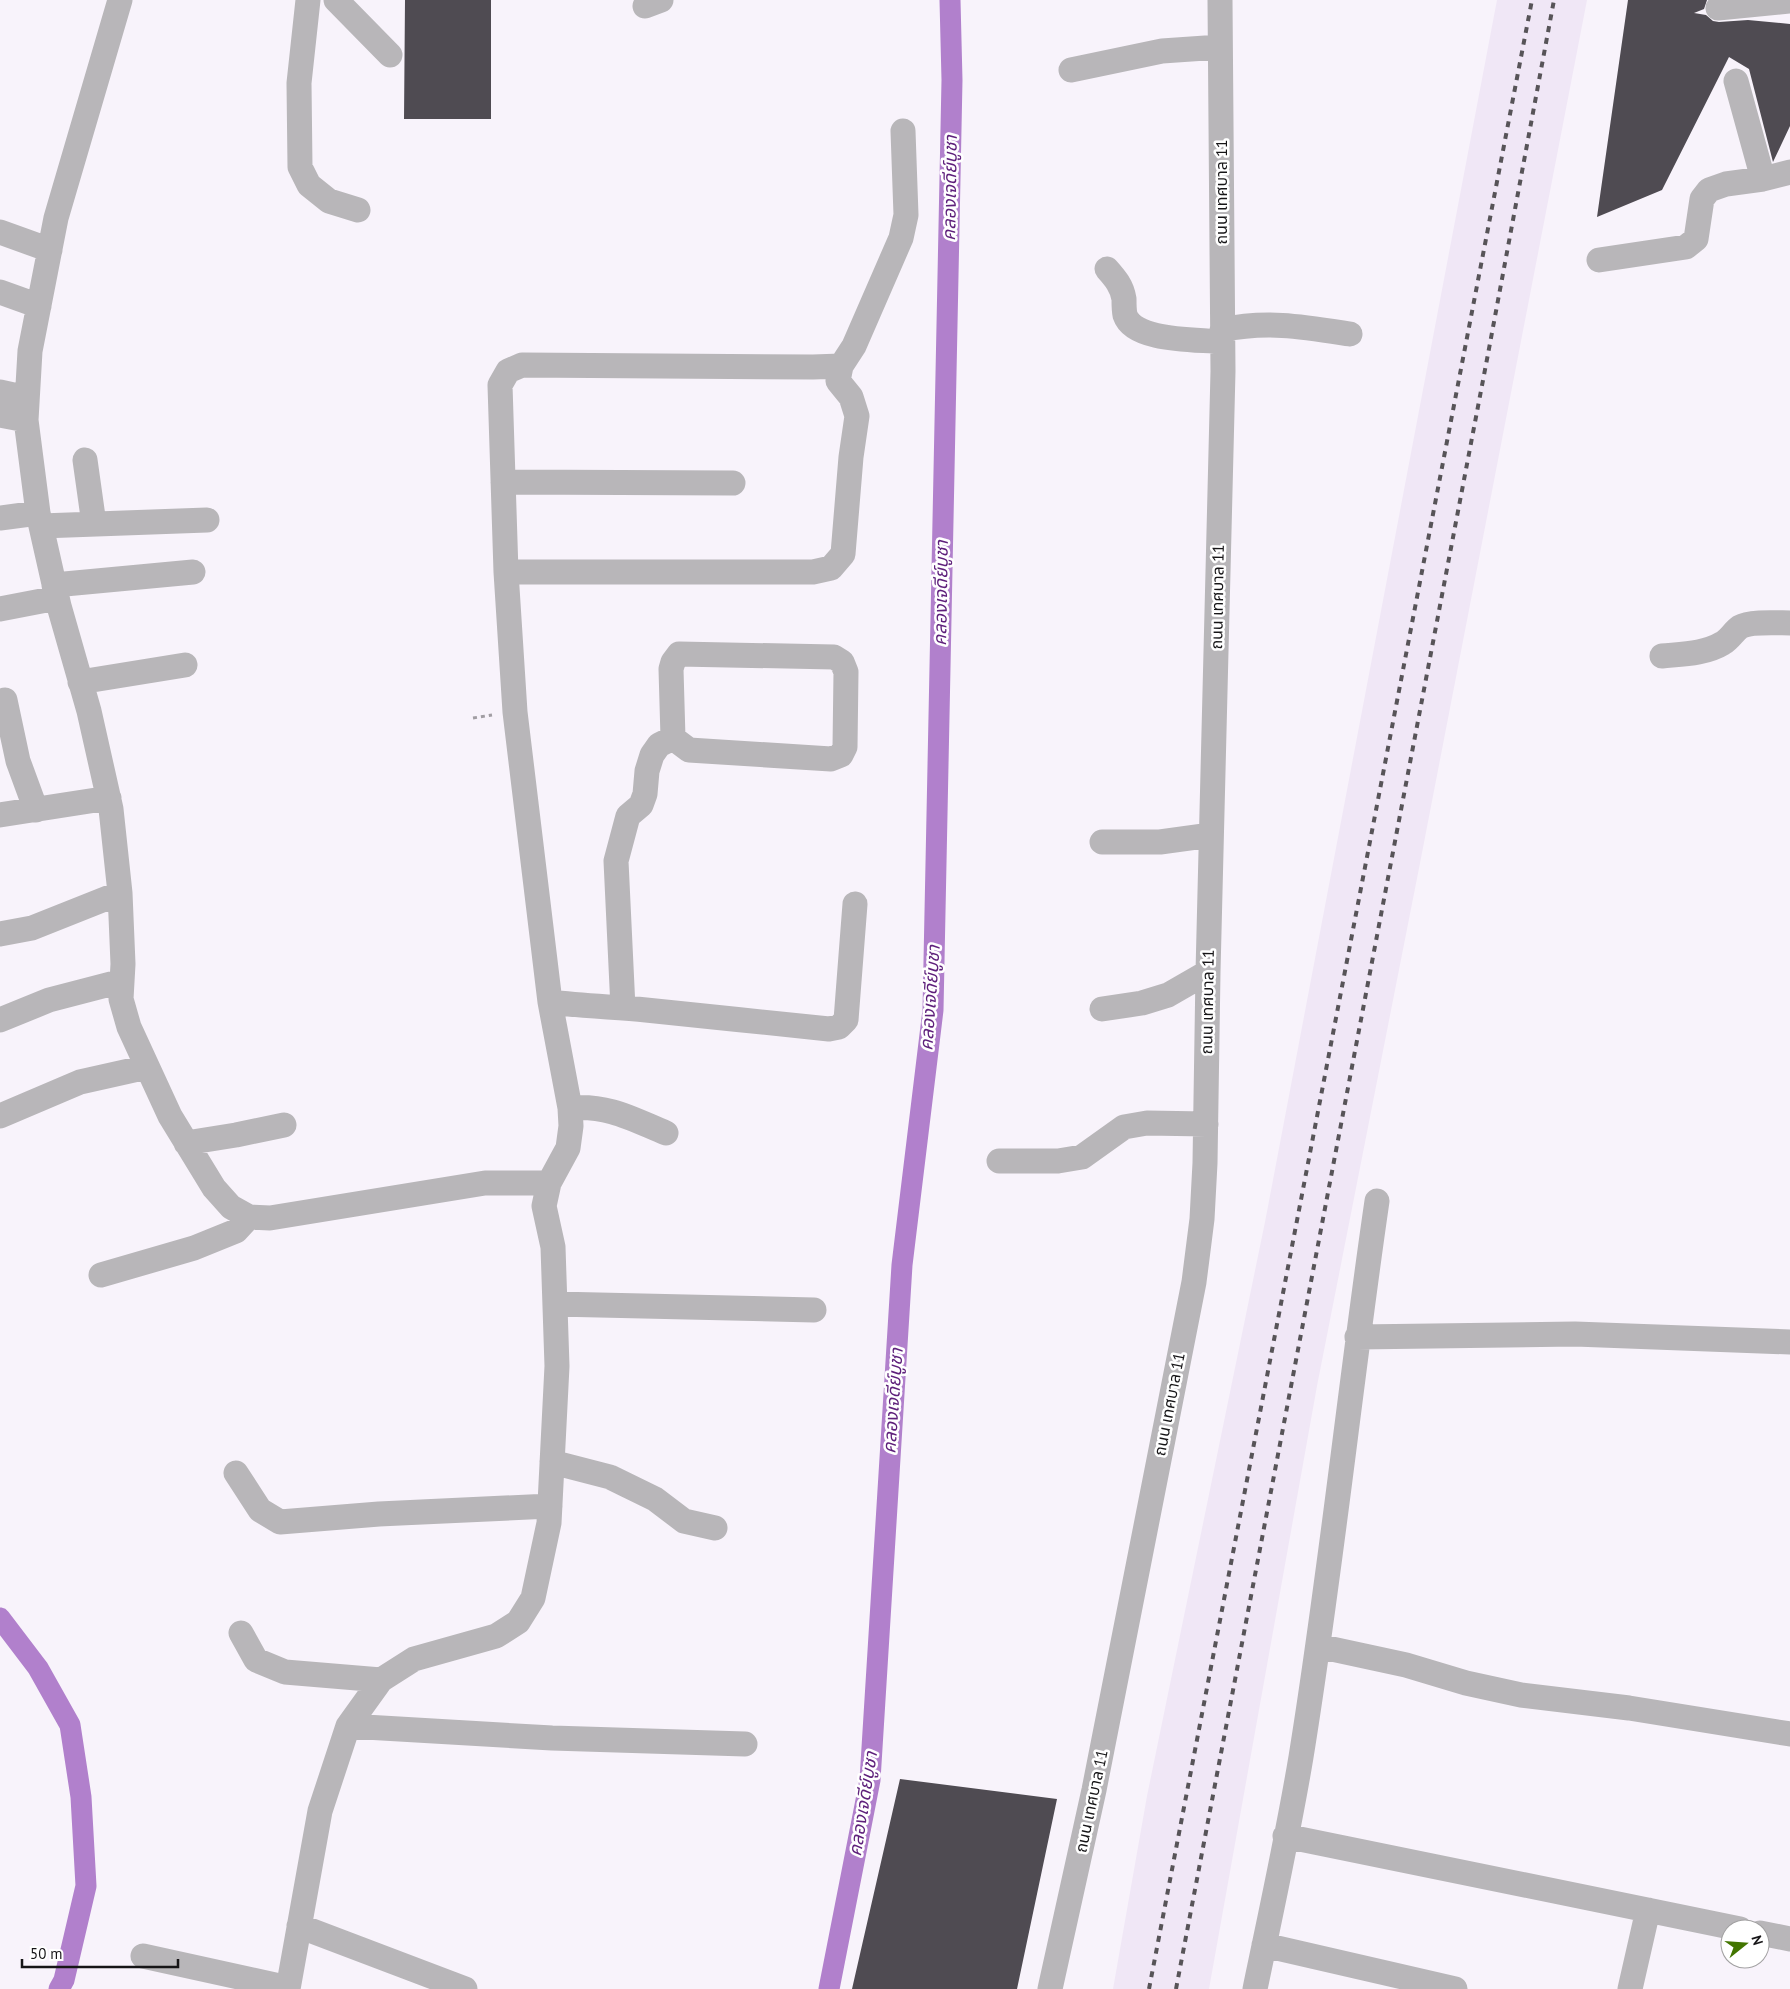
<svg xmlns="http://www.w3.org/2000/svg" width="1790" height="1989" font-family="'PT Sans','Noto Sans Thai',sans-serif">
<rect width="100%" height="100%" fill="#f8f3fb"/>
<path fill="#f0e7f6" d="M1497,0H1587L1421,858L1317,1386L1209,1989H1113L1147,1796L1265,1222Z"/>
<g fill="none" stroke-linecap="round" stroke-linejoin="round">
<path stroke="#b180cc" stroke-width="21" d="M0,1618L38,1668L70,1725L81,1797L86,1886L64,1980L59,1989
M829,1989L870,1780L902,1265L933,1010L952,80L950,0"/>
</g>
<path fill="#4f4b52" d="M405,0H491V119H404Z
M1628,0H1707L1704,9L1694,13L1706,15L1713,21L1719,22L1748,20L1790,24V126L1773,162L1749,69L1729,57L1662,190L1597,217Z
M900,1779L1057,1799L1017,1989H852Z"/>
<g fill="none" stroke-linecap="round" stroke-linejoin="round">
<path stroke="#a19da3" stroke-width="3" stroke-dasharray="4 4" stroke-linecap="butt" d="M473,718L492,715"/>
<path stroke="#b8b6b9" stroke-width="25" d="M120,0L56,218L30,351L26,420L38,513L59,606L89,711L111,809L120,893L123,964L121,999L129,1027L170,1116L214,1188L231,1207L249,1217L270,1218L485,1183H549L544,1206L553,1247L557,1366L549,1523L533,1598L518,1622L496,1636L414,1659L381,1680L348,1726L320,1811L288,1989
M308,0L299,83L300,167L309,185L329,201L358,210
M336,0L390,55
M645,6L661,0
M1718,8L1790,1
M1071,70L1162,51L1220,47
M1736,81L1763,179
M0,232L50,250
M1599,260L1686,247L1696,239L1702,199L1709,190L1726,184L1763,179L1790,172
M1107,269C1115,278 1122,286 1124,299C1124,304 1124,310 1125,315C1134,342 1198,339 1222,342
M0,292L39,306
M1222,330C1267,320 1305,327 1350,334
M0,392L27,398
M0,415L26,420
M85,460L94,524
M503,482L733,483
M0,518L38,513
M41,526L207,520
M506,572H813L831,568L843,554L851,457L857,416L851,397L838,381L841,366
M54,585L193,572
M0,609L57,598
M1662,656C1682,654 1705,654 1723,643C1730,639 1734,631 1740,627C1750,621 1778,623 1790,623
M80,682L185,665
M5,700L18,761L36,810
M0,815L109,798
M1102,842H1160L1211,835
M0,934L32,928L120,893
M550,1002C582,1006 614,1007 646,1010C707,1016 768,1023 829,1029L839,1027L846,1020L855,904
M623,1008L616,861L628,816L641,805L645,794L647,771L652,755L659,745L673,738L689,750L831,759L841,755L845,747L846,672L842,662L834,657L679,654L673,662L671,669L673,738
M1102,1009L1142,1003L1168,995L1208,972
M0,1020L49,1000L122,981
M570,1108C609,1105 632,1119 666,1133
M0,1116L80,1082L147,1067
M186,1143L236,1135L284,1125
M999,1161H1058L1082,1157L1124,1127L1147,1123L1206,1124
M549,1183L568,1148L571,1126L570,1108L550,1002L515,712L506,572L500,385L508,371L522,365L813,367L841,366L854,346L901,238L906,215L903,131
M101,1275L194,1248L236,1231L249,1217
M555,1304L814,1310
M1357,1337L1575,1334L1790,1342
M552,1462L610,1477L655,1499L684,1521L715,1528
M236,1473L260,1510L280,1522L379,1514L550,1506
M241,1633L256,1660L285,1672L381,1680
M1318,1646L1406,1665L1466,1683L1521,1695L1629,1708L1790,1734
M348,1726L552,1738L745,1744
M1285,1836L1740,1929
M299,1926L465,1989
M1760,1933L1790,1939
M1264,1945L1455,1989
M143,1956L275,1985
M1050,1989L1094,1790L1194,1282L1202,1219L1205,1163L1208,972L1223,371L1220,0
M1255,1989C1271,1912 1288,1835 1301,1757C1331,1572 1350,1386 1377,1201
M1630,1989L1648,1910"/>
<path stroke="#575458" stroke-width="4" stroke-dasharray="6 6" stroke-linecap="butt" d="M1149,1989L1532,0
M1176,1989L1488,354L1554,0"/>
</g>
<g text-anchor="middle" stroke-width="5" stroke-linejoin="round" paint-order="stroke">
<g font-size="16" fill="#161517" stroke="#fff">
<text transform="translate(1221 192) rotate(-90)" y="6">ถนน เทศบาล 11</text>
<text transform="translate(1217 597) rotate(-89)" y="6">ถนน เทศบาล 11</text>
<text transform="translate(1207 1002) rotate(-89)" y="6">ถนน เทศบาล 11</text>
<text transform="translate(1169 1404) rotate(-79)" y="6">ถนน เทศบาล 11</text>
<text transform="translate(1091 1801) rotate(-78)" y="6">ถนน เทศบาล 11</text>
</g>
<g font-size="18" font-style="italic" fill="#5e207b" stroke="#fff">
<text transform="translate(950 188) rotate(-89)" y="6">คลองเจดีย์บูชา</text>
<text transform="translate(941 593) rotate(-89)" y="6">คลองเจดีย์บูชา</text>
<text transform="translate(930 998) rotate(-86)" y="6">คลองเจดีย์บูชา</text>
<text transform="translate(893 1401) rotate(-86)" y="6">คลองเจดีย์บูชา</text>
<text transform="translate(863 1804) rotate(-81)" y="6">คลองเจดีย์บูชา</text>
</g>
</g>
<g transform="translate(1745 1944) rotate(73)"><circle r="24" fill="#ffffff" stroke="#a2a1a2"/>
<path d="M0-4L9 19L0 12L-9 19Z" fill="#427500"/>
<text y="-8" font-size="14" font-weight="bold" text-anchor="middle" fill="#161517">N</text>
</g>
<path d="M22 1959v8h156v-8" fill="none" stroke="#161517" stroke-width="2.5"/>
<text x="30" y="1959" font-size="15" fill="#161517" stroke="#ffffff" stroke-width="4" paint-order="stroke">50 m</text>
</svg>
